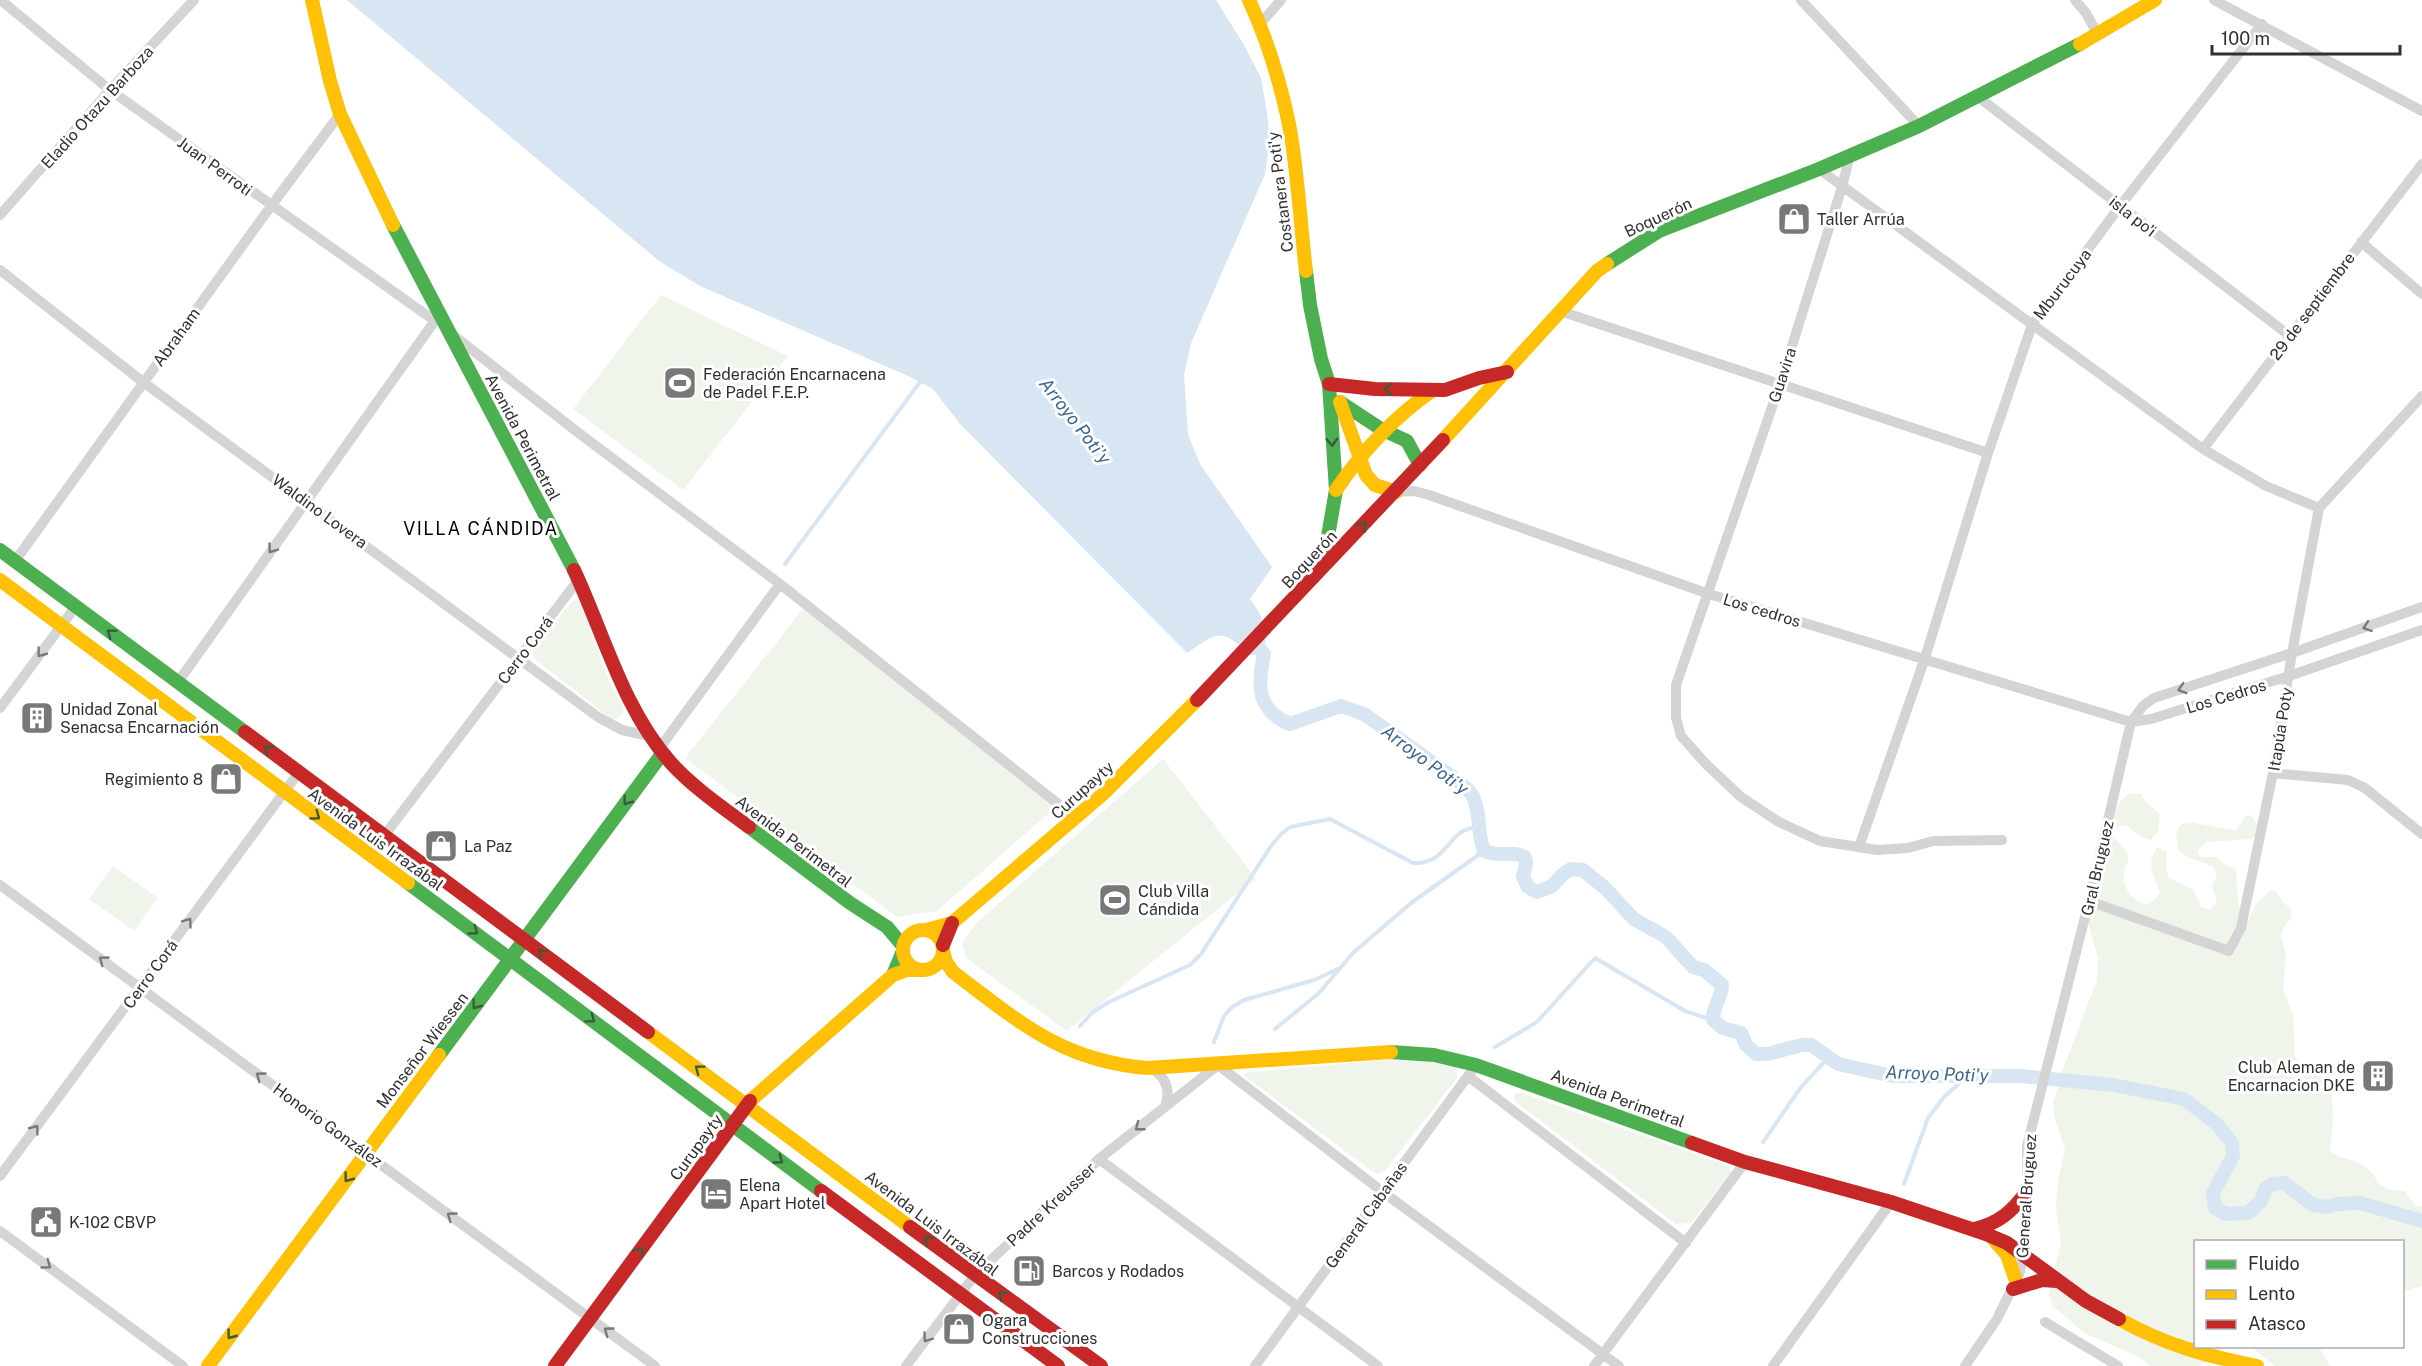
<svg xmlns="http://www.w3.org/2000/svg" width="2422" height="1366" font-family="'Public Sans',sans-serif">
<rect width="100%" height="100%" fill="#fff"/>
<path fill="#f0f5ec" d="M661,295L788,356L683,490L573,409Z
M574,599L581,602L609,681L624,709L623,714L615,719L610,718L537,661L532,654L535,646Z
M806,605L1057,806L937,911L897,917L685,758Z
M1163,759L1256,878L1067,1031L966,958L962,944L976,923Z
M2131,793L2141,794L2145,801L2160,814L2158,832L2151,840L2141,837L2126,825L2116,828L2113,837C2118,842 2126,848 2128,855C2129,861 2127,863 2125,868C2120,885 2130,899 2146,905L2154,901L2160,892C2154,877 2145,863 2157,848L2167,851L2166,869L2169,878L2194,890L2201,907L2210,909L2217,903L2212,885L2217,876L2214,867L2187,857L2179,851L2176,833L2180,825L2189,822L2232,830L2237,829L2245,816L2250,815L2259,826L2255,836L2251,839L2206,842L2199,849L2198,854L2202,857H2216L2224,864L2236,870L2238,900L2244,921L2249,920L2255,905L2270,891H2275L2284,903L2292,909L2291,918L2284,926L2281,936L2286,954L2283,988L2293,1015L2295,1057L2299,1062C2307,1063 2316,1064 2321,1070C2337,1088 2333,1128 2330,1150C2340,1160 2350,1158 2361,1164C2381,1176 2373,1191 2405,1191L2416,1206L2422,1207V1286L2403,1292L2402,1242H2196V1346L2223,1347L2211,1359L2199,1366H2151L2135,1355L2084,1333L2052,1305L2049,1295L2061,1242L2056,1208L2058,1180L2065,1150L2054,1115L2053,1104L2063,1069L2097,980L2098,959L2087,919L2112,813L2123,798Z
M113,866L158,898L134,931L89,899Z
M1410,1058L1455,1067L1457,1069V1078L1385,1171L1376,1174L1243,1075L1248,1072Z
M1516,1093H1522L1729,1166L1731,1172L1692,1222L1676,1224L1516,1102L1514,1097Z
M2251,1347H2319L2330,1366H2275Z"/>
<path fill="#d8e5f2" d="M347,0H1216L1244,45L1261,78L1267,112L1270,143L1265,174L1191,343L1184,375L1188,435L1200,464L1272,567L1250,599C1264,617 1268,632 1264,654L1251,655C1220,628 1220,631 1187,653L960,424L933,389L906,375L700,286L659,261Z"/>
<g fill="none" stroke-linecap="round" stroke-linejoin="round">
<path stroke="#d8e5f2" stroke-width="4" d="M785,564L920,382
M1080,1026L1093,1012L1109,1002L1190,965L1201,954L1271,846L1281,834L1290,827L1330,819L1413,863C1440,864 1443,847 1460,833C1465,829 1472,828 1478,826
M1275,1029L1319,993L1353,953L1411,903L1484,851
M1214,1042L1224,1016L1232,1007L1244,1000L1314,980L1338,969
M1495,1047L1537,1022L1595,958L1685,1011L1713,1020
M1763,1142L1801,1087L1828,1058
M1904,1184L1928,1118L1944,1097L1966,1077"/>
<path stroke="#d8e5f2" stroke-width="14" d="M1254,642L1264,654C1257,686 1257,710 1290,724L1341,706L1364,714L1454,778C1461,784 1471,790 1474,799C1481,815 1477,834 1484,851C1501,858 1513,850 1525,857L1526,864L1523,877L1528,887L1537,892L1552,886L1563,874L1571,869L1583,870L1605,888L1634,919L1666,937L1693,967L1704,970L1722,985C1722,998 1712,1007 1713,1020L1723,1028L1741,1033L1746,1045L1756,1054H1767L1802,1045H1811L1838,1064L1893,1076H2021L2113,1085L2184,1099L2217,1124L2232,1143L2233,1156L2213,1193L2215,1208L2226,1214L2248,1213L2261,1201L2266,1188L2273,1184L2284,1183L2313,1205L2327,1207L2338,1204L2360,1203L2422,1221"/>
<path stroke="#d4d4d4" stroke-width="10" d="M1801,0L1919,126
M2075,0L2086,13L2098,35
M2214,0L2422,111
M3,2L110,90L435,321
M1260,24L1281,0
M1977,96L2290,336
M1850,155L1842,187L1780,384L1676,685V718L1681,736L1706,764L1741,797L1779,822L1820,841L1877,850L1908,848L1933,841L2002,840
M1819,169L2203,449L2266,486L2319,508
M0,215L110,90L194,0
M2361,242L2422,294
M0,270L143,382L598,717L622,730L649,736
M1560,311L1988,453
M453,335L580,434L780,584L659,749
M2203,449L2422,164
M1396,492L1414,491L1429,495L1709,594L2131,722L2151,719L2289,676L2422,630
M15,561L271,206L340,114
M780,584L1076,818
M178,682L439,315
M0,708L76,606
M2273,773L2348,780L2365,788L2422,834
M384,836L579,579
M1859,847L1925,658L1988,453L2032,325L2120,206L2262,24
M0,885L655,1366
M2089,901L2229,951L2241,928L2273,773L2292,653L2319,508L2422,396
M1151,1068C1166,1077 1171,1090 1165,1107
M1468,1076L1686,1243
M1099,1159L1378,1366
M0,1176L299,772
M0,1231L183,1366
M2045,1322L2118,1366
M906,1366L975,1275L1099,1159L1218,1065L1383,1192L1619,1366
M1255,1366L1476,1065
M1594,1366L1745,1162
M1773,1366L1891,1202
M1965,1366L1997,1319L2020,1272L2023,1253L2027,1191V1146L2089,901L2131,722L2143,706L2154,698L2292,653L2422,607"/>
<path stroke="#4caf50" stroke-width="14" d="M393,225L574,570
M1607,264L1659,231L1819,169L1919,126L2080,44
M1306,271L1310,305L1321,359L1329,384L1336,490L1323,565
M1340,402L1381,429L1407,441L1420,465
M0,550L245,732
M749,827L850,903L887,927L903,946
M408,883L821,1191
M893,975L903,951
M1391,1052L1434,1055L1476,1065L1692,1143
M439,1055L662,754"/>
<path stroke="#ffc107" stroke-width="14" d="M312,0L330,81L340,114L393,225
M1249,0C1267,39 1280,81 1289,124C1298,172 1300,222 1306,271
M2080,44L2155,0
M1340,402L1366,475L1375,485L1396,492
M1443,440L1597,271L1607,264
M1336,490C1363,450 1393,418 1433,390
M0,580L408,883
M903 950a20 20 0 1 1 40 0a20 20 0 1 1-40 0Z
M926,930L952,923L1103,794L1197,700
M943,951L946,962L953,972C1019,1022 1062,1061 1148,1068L1391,1052
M648,1032L910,1227
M750,1101L893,975L907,970H920
M1994,1240L2007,1255L2016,1281
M2119,1319C2165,1345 2206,1356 2257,1366
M208,1366L439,1055"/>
<path stroke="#c62828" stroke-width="14" d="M1329,384L1375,389L1445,390L1479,378L1507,372
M574,570C604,634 623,709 671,763C694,788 722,807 749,827
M1197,700L1443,440
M245,732L648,1032
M943,945L952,923
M1692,1143L1745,1162L1891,1202L1986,1234L2007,1243L2086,1301L2119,1319
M821,1191L1058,1366
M910,1227L1101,1366
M1974,1229C1998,1224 2013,1211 2027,1191
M2013,1289L2042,1280L2057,1281
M555,1366L750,1101"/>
</g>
<defs><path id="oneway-chevron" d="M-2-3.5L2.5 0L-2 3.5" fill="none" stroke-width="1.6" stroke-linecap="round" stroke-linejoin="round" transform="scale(1.5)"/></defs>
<g stroke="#395c3b">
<use href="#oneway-chevron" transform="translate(1388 389) rotate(-178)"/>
<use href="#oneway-chevron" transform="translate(1332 442) rotate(87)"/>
<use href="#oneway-chevron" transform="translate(1363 526) rotate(-46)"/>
<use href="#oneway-chevron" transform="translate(111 633) rotate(-143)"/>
<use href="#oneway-chevron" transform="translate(268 749) rotate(-143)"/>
<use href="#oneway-chevron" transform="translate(627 801) rotate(127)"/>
<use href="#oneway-chevron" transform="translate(316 816) rotate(36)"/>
<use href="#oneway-chevron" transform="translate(474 931) rotate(36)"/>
<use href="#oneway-chevron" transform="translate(542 953) rotate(-143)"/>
<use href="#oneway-chevron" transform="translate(476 1005) rotate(127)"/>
<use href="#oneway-chevron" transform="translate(591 1019) rotate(37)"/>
<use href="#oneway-chevron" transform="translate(699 1069) rotate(-143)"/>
<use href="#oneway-chevron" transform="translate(779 1160) rotate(36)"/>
<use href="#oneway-chevron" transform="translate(348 1178) rotate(127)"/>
<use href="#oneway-chevron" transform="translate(928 1240) rotate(-143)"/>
<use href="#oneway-chevron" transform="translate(640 1251) rotate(-54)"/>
<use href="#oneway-chevron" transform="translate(1002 1295) rotate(-144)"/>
<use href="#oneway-chevron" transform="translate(231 1335) rotate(127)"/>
</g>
<g stroke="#797979">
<use href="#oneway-chevron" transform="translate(272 549) rotate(125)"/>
<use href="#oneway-chevron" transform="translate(2367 627) rotate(161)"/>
<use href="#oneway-chevron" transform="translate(41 653) rotate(127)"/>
<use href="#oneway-chevron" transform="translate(2182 689) rotate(162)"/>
<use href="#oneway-chevron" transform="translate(188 922) rotate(-54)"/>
<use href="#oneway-chevron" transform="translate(103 960) rotate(-144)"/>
<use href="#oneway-chevron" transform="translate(260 1076) rotate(-144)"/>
<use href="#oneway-chevron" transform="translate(1139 1127) rotate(142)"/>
<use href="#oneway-chevron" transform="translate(35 1129) rotate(-53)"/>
<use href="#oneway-chevron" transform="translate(451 1216) rotate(-144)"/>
<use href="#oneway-chevron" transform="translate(47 1265) rotate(36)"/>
<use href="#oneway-chevron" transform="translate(608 1331) rotate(-144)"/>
<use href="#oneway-chevron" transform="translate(927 1338) rotate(126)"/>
</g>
<defs>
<symbol id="shop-square" viewBox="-11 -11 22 22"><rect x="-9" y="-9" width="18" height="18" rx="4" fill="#787878" stroke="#fff"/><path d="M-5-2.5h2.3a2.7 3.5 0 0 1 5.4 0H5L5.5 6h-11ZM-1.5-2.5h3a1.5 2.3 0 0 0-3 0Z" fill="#fff"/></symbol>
<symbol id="stadium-square" viewBox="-11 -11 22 22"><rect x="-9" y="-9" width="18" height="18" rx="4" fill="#787878" stroke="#fff"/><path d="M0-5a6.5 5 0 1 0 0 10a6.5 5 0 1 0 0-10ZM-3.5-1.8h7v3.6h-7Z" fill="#fff"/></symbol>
<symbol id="building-square" viewBox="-11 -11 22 22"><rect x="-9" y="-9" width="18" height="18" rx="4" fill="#787878" stroke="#fff"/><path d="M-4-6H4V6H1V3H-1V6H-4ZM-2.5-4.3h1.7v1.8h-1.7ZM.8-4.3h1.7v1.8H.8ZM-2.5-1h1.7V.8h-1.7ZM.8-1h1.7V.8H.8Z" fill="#fff"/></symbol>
<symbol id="hotel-square" viewBox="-11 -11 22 22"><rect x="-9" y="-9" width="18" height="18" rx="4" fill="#787878" stroke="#fff"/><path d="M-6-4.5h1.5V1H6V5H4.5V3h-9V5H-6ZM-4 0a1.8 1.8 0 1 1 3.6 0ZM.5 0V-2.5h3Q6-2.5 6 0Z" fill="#fff"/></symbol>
<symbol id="civic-square" viewBox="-11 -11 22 22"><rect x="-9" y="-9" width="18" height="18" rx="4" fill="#787878" stroke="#fff"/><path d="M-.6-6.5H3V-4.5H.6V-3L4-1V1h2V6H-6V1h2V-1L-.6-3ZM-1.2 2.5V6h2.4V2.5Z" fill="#fff"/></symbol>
<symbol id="fuel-square" viewBox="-11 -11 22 22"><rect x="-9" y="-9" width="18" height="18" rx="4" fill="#787878" stroke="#fff"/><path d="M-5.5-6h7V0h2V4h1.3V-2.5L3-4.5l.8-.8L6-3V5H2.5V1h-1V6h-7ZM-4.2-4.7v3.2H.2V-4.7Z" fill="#fff"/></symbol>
</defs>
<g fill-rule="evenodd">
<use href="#shop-square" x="1775" y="200" width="38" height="38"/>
<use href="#stadium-square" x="661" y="364" width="38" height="38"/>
<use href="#building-square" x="18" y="699" width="38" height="38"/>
<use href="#shop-square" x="207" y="760" width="38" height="38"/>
<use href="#shop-square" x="422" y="827" width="38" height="38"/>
<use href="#stadium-square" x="1096" y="881" width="38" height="38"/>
<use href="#building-square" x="2359" y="1057" width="38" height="38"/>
<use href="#hotel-square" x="697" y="1175" width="38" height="38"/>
<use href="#civic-square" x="27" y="1203" width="38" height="38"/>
<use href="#fuel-square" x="1010" y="1252" width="38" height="38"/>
<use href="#shop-square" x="940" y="1310" width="38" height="38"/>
</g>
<g text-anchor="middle" stroke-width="6" stroke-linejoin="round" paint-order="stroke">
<g font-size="16" fill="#2f2f2f" stroke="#fff">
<text transform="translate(97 107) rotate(-48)" y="6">Eladio Otazu Barboza</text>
<text transform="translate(215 166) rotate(36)" y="6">Juan Perroti</text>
<text transform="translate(1280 192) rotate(-97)" y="6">Costanera Poti'y</text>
<text transform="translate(2133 216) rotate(38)" y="6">isla po'i</text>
<text transform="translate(1658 217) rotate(-25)" y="6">Boquerón</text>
<text transform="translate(2062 284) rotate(-53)" y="6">Mburucuya</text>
<text transform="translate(2312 306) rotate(-53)" y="6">29 de septiembre</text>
<text transform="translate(176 337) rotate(-54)" y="6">Abraham</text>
<text transform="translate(1782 375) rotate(-72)" y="6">Guavira</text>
<text transform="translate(523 437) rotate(62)" y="6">Avenida Perimetral</text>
<text transform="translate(320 511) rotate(36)" y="6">Waldino Lovera</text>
<text transform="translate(1309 559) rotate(-47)" y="6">Boquerón</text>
<text transform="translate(1762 610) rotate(17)" y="6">Los cedros</text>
<text transform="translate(525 650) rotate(-53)" y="6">Cerro Corá</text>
<text transform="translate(2226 696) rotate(-17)" y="6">Los Cedros</text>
<text transform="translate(2280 729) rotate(-81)" y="6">Itapúa Poty</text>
<text transform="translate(1082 790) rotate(-42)" y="6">Curupayty</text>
<text transform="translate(376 839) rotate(36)" y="6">Avenida Luis Irrazábal</text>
<text transform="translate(794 841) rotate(37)" y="6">Avenida Perimetral</text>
<text transform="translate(2097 868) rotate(-77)" y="6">Gral Bruguez</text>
<text transform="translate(150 974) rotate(-54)" y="6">Cerro Corá</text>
<text transform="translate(422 1050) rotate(-53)" y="6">Monseñor Wiessen</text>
<text transform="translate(1618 1098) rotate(20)" y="6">Avenida Perimetral</text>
<text transform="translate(328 1125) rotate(36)" y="6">Honorio González</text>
<text transform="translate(696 1147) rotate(-54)" y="6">Curupayty</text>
<text transform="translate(2026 1196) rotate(-86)" y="6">General Bruguez</text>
<text transform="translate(1051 1204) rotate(-43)" y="6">Padre Kreusser</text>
<text transform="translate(1366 1215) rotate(-54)" y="6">General Cabañas</text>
<text transform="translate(932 1223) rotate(37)" y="6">Avenida Luis Irrazábal</text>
</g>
<g font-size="16" fill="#2f2f2f" stroke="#fff" text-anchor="start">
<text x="1817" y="225">Taller Arrúa</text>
<text x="703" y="380">Federación Encarnacena<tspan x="703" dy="18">de Padel F.E.P.</tspan></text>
<text x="60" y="715">Unidad Zonal<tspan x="60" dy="18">Senacsa Encarnación</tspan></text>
<text x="203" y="785" text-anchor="end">Regimiento 8</text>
<text x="464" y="852">La Paz</text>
<text x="1138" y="897">Club Villa<tspan x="1138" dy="18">Cándida</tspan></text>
<text x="2355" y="1073" text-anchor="end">Club Aleman de<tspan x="2355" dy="18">Encarnacion DKE</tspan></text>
<text x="739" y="1191">Elena<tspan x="739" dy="18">Apart Hotel</tspan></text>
<text x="69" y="1228">K-102 CBVP</text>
<text x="1052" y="1277">Barcos y Rodados</text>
<text x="982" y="1326">Ogara<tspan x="982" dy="18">Construcciones</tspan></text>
</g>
<g font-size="18" font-style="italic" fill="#3c6591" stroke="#fff">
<text transform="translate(1075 421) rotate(52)" y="6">Arroyo Poti'y</text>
<text transform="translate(1425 760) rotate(37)" y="6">Arroyo Poti'y</text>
<text transform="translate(1937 1074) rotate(2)" y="6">Arroyo Poti'y</text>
</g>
<g font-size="18" letter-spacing="1.5" fill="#000" stroke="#fff">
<text x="481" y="535">VILLA CÁNDIDA</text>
</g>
</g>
<rect x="2194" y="1240" width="210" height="108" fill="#ffffff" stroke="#acacac" stroke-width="1.5"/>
<rect x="2206" y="1260" width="30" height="9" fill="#4caf50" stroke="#acacac" stroke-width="1.5"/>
<text x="2248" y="1270" font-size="18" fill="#2f2f2f">Fluido</text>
<rect x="2206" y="1290" width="30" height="9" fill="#ffc107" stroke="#acacac" stroke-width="1.5"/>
<text x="2248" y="1300" font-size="18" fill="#2f2f2f">Lento</text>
<rect x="2206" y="1320" width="30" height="9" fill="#c62828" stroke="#acacac" stroke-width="1.5"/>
<text x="2248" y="1330" font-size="18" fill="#2f2f2f">Atasco</text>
<path d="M2212 45v9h188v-9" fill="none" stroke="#2f2f2f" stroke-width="3"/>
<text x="2221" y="45" font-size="18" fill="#2f2f2f" stroke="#ffffff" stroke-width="4.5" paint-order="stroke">100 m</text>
</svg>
